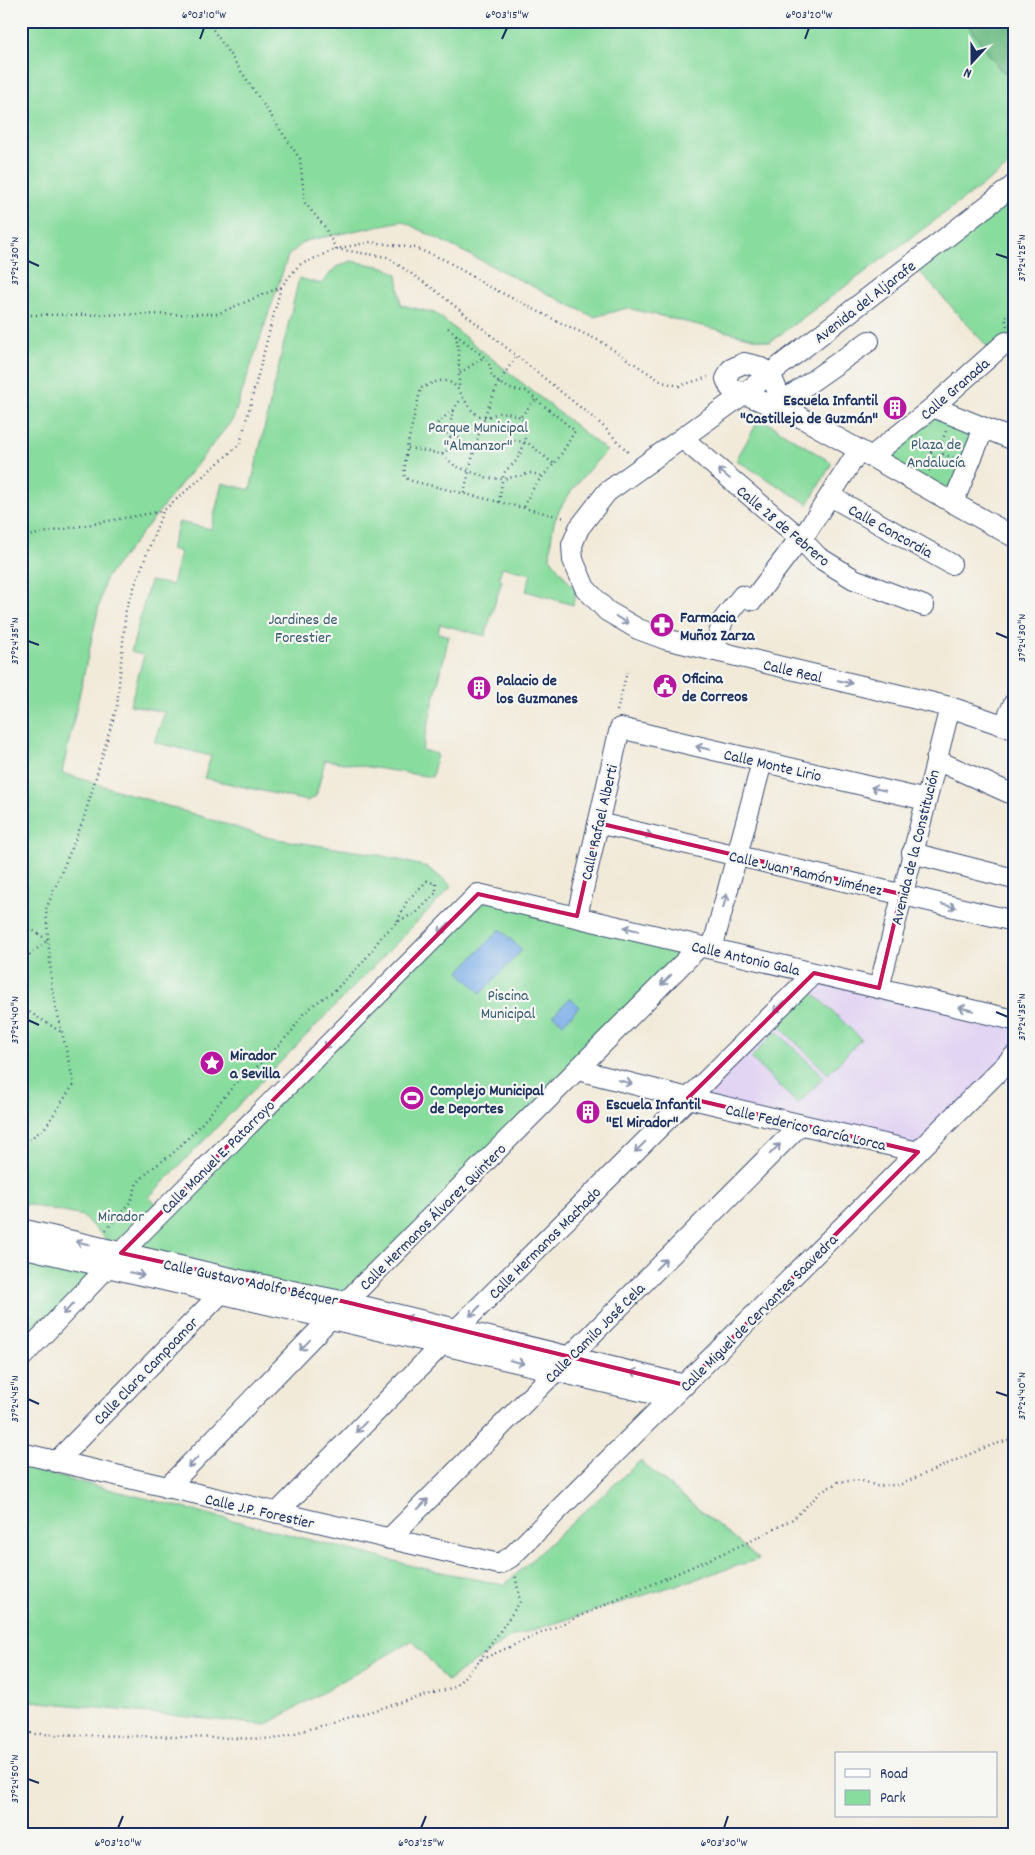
<svg xmlns="http://www.w3.org/2000/svg" width="1035" height="1855" font-family="Dekko,sans-serif">
<rect width="100%" height="100%" fill="#f6f6f2"/>
<filter id="ink" filterUnits="userSpaceOnUse"><feTurbulence type="fractalNoise" baseFrequency=".02" numOctaves="2"/><feDisplacementMap in="SourceGraphic" scale="10" xChannelSelector="R" yChannelSelector="G"/><feConvolveMatrix kernelMatrix="1 2 1 2 8 2 1 2 1" color-interpolation-filters="sRGB"/></filter>
<filter id="wash" filterUnits="userSpaceOnUse"><feTurbulence type="fractalNoise" baseFrequency=".0096" numOctaves="4" result="noise"/><feDisplacementMap in="SourceGraphic" scale="20" xChannelSelector="R" yChannelSelector="G"/><feGaussianBlur stdDeviation="1.12" result="paint"/><feColorMatrix in="noise" values="0 0 0 0 0 0 0 0 0 0 0 0 0 0 0 0 0 1.4 0 .05"/><feComposite in="paint" operator="in"/></filter>
<g filter="url(#wash)">
<rect width="100%" height="100%" fill="#f2ead9"/>
<path fill="#e2d4f3" d="M814,973L1014,1020V1056L918,1152L688,1098Z"/>
<path fill="#88dc9e" stroke="#52867e" d="M21,21H950L967,24L999,68L1014,81V162L770,342L627,308L594,317L402,221L305,241L288,256L233,419L105,579L62,773L270,838L375,854L427,867L452,886L149,1197L163,1210L478,894L700,946L346,1302L121,1253L82,1216L26,1204L21,1208Z
M1014,186V345L993,353L912,263Z
M351,261L384,267L397,274L401,305L435,313L607,451C590,467 560,501 554,523C551,534 551,547 550,558L576,591L573,605L526,591L531,574L502,567L499,578L502,580L485,636L440,624L438,633L449,636L422,750L437,754L432,777L325,760L316,796L307,801L204,778L211,756L154,742L165,712L130,705L144,655L131,652L150,581L172,585L180,552L171,549L179,522L211,529L222,483L250,490L299,278L321,284L336,267Z
M933,407L984,428L953,503L871,457Z
M760,418L832,463L808,504L736,460Z
M811,991L861,1039L828,1074L778,1025Z
M776,1031L824,1077L798,1104L751,1058Z
M21,1247L107,1267L21,1358Z
M640,1461L759,1559L511,1637L447,1681L413,1640L266,1725L21,1700V1467L422,1568L504,1585Z"/>
<path fill="#6ebc85" stroke="#447672" d="M950,21H1014V81L999,68L967,24Z"/>
<path fill="#7cade8" stroke="#4c6ea3" d="M500,929L522,950L481,993L459,972Z
M570,998L579,1007L563,1024L553,1015Z"/>
</g>
<g filter="url(#ink)">
<g fill="none" stroke-linecap="round" stroke-linejoin="round">
<defs>
<path id="minor" d="M1014,185L745,393L607,492L579,528L572,545L573,560L585,588L607,611L638,629L665,639L950,707L1014,729
M782,402L869,341
M933,407L1014,440
M802,418L782,402L770,373L757,366L744,363L731,369L726,379L730,388L802,418L1014,537
M682,438L800,538L818,557L854,579L924,606
M871,457L933,407L1006,342L1014,345
M830,496L951,564
M953,503L984,428
M802,539L859,450
M714,651L723,620L742,596L753,600L800,538
M1004,725L1014,703
M936,760L1014,795
M598,823L1014,921
M912,853L1014,879
M577,916L620,728L926,800
M712,949L762,762
M879,988L950,707
M578,1070L688,1098L918,1152
M21,1229L235,1279L346,1302L685,1385
M21,1247L671,1398
M21,1358L121,1253L478,894L1014,1020
M21,1453L499,1564L511,1557L1014,1056
M56,1462L227,1287
M167,1488L346,1302L700,946
M277,1513L456,1330L814,973
M389,1539L800,1125"/>
</defs>
<use href="#minor" stroke="#3b4b70" stroke-width="22"/>
<path stroke="#3b4b70" stroke-width="2.5" stroke-dasharray="1 4" stroke-linecap="butt" d="M201,21L212,28L300,159L305,203L324,226L336,249L371,242L415,248L445,260L488,286L559,322L600,341L662,382L679,386L708,377
M21,315L217,314L281,287L299,265L336,249L387,257L435,290L601,424L630,454
M1007,326L1005,317L1014,310
M448,328L484,357L490,366L492,376L499,383L513,390L526,391L575,431C568,442 562,455 553,465C541,478 529,490 524,508
M456,335L459,352V387
M460,373L484,357
M463,398C456,403 448,418 452,428C454,434 461,440 464,445
M454,411L449,413L437,424L451,438L456,447
M521,416L536,399
M916,444L931,450
M931 452a6 6 0 1 1 12 0a6 6 0 1 1-12 0Z
M940,446L946,431
M408,448L442,454L455,466L488,478L504,479L531,473L542,476
M442,454L450,448L498,443L514,440L528,443L554,464
M943,454L953,458
M929,471L935,458
M464,493C475,445 486,395 517,356
M499,502C501,493 501,480 505,472C508,468 513,465 516,461C523,451 527,437 525,424C523,415 508,412 499,413C495,414 489,417 484,417C461,413 465,378 439,381C433,382 427,386 421,388C416,409 402,460 405,478L412,481L565,518
M21,537L163,511
M617,711L627,672
M21,923L48,940L21,962
M21,1007L63,1033
M21,1145L44,1129L74,1084L52,989L46,909L83,821L117,706L126,609L163,511L240,444L281,287
M106,1230L131,1201L137,1183L151,1169L171,1155L197,1129L235,1084L259,1065L278,1046L292,1031L302,1015L316,1003L334,991L364,961L382,936L397,922L417,912L436,893V884L427,881L407,901L397,922
M480,1660L520,1602L515,1573
M21,1731L36,1734L274,1739L455,1687L480,1660L753,1540L793,1519L820,1493L838,1482L860,1480L877,1486L899,1485L984,1448L1014,1438"/>
<use href="#minor" stroke="#fff" stroke-width="20"/>
</g>
<defs><path id="oneway-shaft" d="M-6 0H5M1.5-3L5.5 0L1.5 3" fill="none" stroke-width="1.6" stroke-linecap="round" stroke-linejoin="round" transform="scale(1.25)"/></defs>
<g stroke="#8d97ae">
<use href="#oneway-shaft" transform="translate(724 474) rotate(-140)"/>
<use href="#oneway-shaft" transform="translate(622 620) rotate(31)"/>
<use href="#oneway-shaft" transform="translate(845 682) rotate(13)"/>
<use href="#oneway-shaft" transform="translate(703 748) rotate(-167)"/>
<use href="#oneway-shaft" transform="translate(878 789) rotate(-167)"/>
<use href="#oneway-shaft" transform="translate(645 834) rotate(13)"/>
<use href="#oneway-shaft" transform="translate(725 901) rotate(-75)"/>
<use href="#oneway-shaft" transform="translate(949 906) rotate(14)"/>
<use href="#oneway-shaft" transform="translate(444 928) rotate(135)"/>
<use href="#oneway-shaft" transform="translate(631 929) rotate(-167)"/>
<use href="#oneway-shaft" transform="translate(666 980) rotate(135)"/>
<use href="#oneway-shaft" transform="translate(779 1007) rotate(135)"/>
<use href="#oneway-shaft" transform="translate(966 1009) rotate(-167)"/>
<use href="#oneway-shaft" transform="translate(329 1043) rotate(135)"/>
<use href="#oneway-shaft" transform="translate(625 1082) rotate(15)"/>
<use href="#oneway-shaft" transform="translate(640 1147) rotate(135)"/>
<use href="#oneway-shaft" transform="translate(775 1149) rotate(-45)"/>
<use href="#oneway-shaft" transform="translate(83 1243) rotate(-167)"/>
<use href="#oneway-shaft" transform="translate(661 1264) rotate(-45)"/>
<use href="#oneway-shaft" transform="translate(137 1274) rotate(13)"/>
<use href="#oneway-shaft" transform="translate(68 1309) rotate(133)"/>
<use href="#oneway-shaft" transform="translate(475 1311) rotate(135)"/>
<use href="#oneway-shaft" transform="translate(412 1319) rotate(-166)"/>
<use href="#oneway-shaft" transform="translate(305 1345) rotate(134)"/>
<use href="#oneway-shaft" transform="translate(517 1362) rotate(13)"/>
<use href="#oneway-shaft" transform="translate(638 1373) rotate(-166)"/>
<use href="#oneway-shaft" transform="translate(361 1427) rotate(134)"/>
<use href="#oneway-shaft" transform="translate(193 1462) rotate(134)"/>
<use href="#oneway-shaft" transform="translate(423 1504) rotate(-45)"/>
</g>
</g>
<path fill="none" stroke="#c2185b" stroke-width="4" stroke-linejoin="round" d="M598,823L901,894L879,988L814,973L688,1098L918,1152L685,1385L346,1302L121,1253L478,894L577,916Z"/>
<path fill="none" stroke="#1b2f5e" stroke-width="2" d="M200,39L204,28M502,39L507,28M805,39L809,28M996,254L1008,258M28,261L39,266M996,633L1008,638M28,641L39,645M996,1012L1008,1017M28,1020L39,1025M996,1392L1008,1396M28,1399L39,1404M28,1779L39,1783M118,1828L123,1816M421,1828L426,1816M724,1828L728,1816"/>
<defs>
<symbol id="building-disc" viewBox="-11 -11 22 22"><circle r="9.5" fill="#b5179e" stroke="#f6f6f2"/><path d="M-4-6H4V6H1V3H-1V6H-4ZM-2.5-4.3h1.7v1.8h-1.7ZM.8-4.3h1.7v1.8H.8ZM-2.5-1h1.7V.8h-1.7ZM.8-1h1.7V.8H.8Z" fill="#fff"/></symbol>
<symbol id="pharmacy-disc" viewBox="-11 -11 22 22"><circle r="9.5" fill="#b5179e" stroke="#f6f6f2"/><path d="M-2-6h4v4h4v4h-4v4h-4v-4h-4v-4h4Z" fill="#fff"/></symbol>
<symbol id="civic-disc" viewBox="-11 -11 22 22"><circle r="9.5" fill="#b5179e" stroke="#f6f6f2"/><path d="M-.6-6.5H3V-4.5H.6V-3L4-1V1h2V6H-6V1h2V-1L-.6-3ZM-1.2 2.5V6h2.4V2.5Z" fill="#fff"/></symbol>
<symbol id="sight-disc" viewBox="-11 -11 22 22"><circle r="9.5" fill="#b5179e" stroke="#f6f6f2"/><path d="M0-6L1.8-2.2L6-1.7L2.9 1.2L3.7 5.4L0 3.3L-3.7 5.4L-2.9 1.2L-6-1.7L-1.8-2.2Z" fill="#fff"/></symbol>
<symbol id="stadium-disc" viewBox="-11 -11 22 22"><circle r="9.5" fill="#b5179e" stroke="#f6f6f2"/><path d="M0-5a6.5 5 0 1 0 0 10a6.5 5 0 1 0 0-10ZM-3.5-1.8h7v3.6h-7Z" fill="#fff"/></symbol>
</defs>
<g fill-rule="evenodd">
<use href="#building-disc" x="881" y="394" width="28" height="28"/>
<use href="#pharmacy-disc" x="648" y="611" width="28" height="28"/>
<use href="#civic-disc" x="651" y="672" width="28" height="28"/>
<use href="#building-disc" x="465" y="674" width="28" height="28"/>
<use href="#sight-disc" x="198" y="1049" width="28" height="28"/>
<use href="#stadium-disc" x="398" y="1084" width="28" height="28"/>
<use href="#building-disc" x="574" y="1098" width="28" height="28"/>
</g>
<g text-anchor="middle" stroke-width="4.5" stroke-linejoin="round" paint-order="stroke">
<g font-size="16" fill="#1b2f5e" stroke="#f6f6f2">
<text transform="translate(864 301) rotate(-38)" y="6">Avenida del Aljarafe</text>
<text transform="translate(954 388) rotate(-41)" y="6">Calle Granada</text>
<text transform="translate(784 525) rotate(40)" y="6">Calle 28 de Febrero</text>
<text transform="translate(891 530) rotate(29)" y="6">Calle Concordia</text>
<text transform="translate(793 670) rotate(13)" y="6">Calle Real</text>
<text transform="translate(773 764) rotate(13)" y="6">Calle Monte Lirio</text>
<text transform="translate(598 822) rotate(-77)" y="6">Calle Rafael Alberti</text>
<text transform="translate(914 847) rotate(-76)" y="6">Avenida de la Constitución</text>
<text transform="translate(806 872) rotate(13)" y="6">Calle Juan Ramón Jiménez</text>
<text transform="translate(746 957) rotate(13)" y="6">Calle Antonio Gala</text>
<text transform="translate(806 1126) rotate(13)" y="6">Calle Federico García Lorca</text>
<text transform="translate(217 1156) rotate(-45)" y="6">Calle Manuel E. Patarroyo</text>
<text transform="translate(432 1216) rotate(-45)" y="6">Calle Hermanos Álvarez Quintero</text>
<text transform="translate(544 1242) rotate(-45)" y="6">Calle Hermanos Machado</text>
<text transform="translate(251 1281) rotate(12)" y="6">Calle Gustavo Adolfo Bécquer</text>
<text transform="translate(758 1312) rotate(-45)" y="6">Calle Miguel de Cervantes Saavedra</text>
<text transform="translate(594 1332) rotate(-45)" y="6">Calle Camilo José Cela</text>
<text transform="translate(145 1370) rotate(-46)" y="6">Calle Clara Campoamor</text>
<text transform="translate(260 1510) rotate(13)" y="6">Calle J.P. Forestier</text>
</g>
<g font-size="16" font-weight="bold" fill="#1b2f5e" stroke="#f6f6f2" text-anchor="start">
<text x="878" y="405" text-anchor="end">Escuela Infantil<tspan x="878" dy="18">"Castilleja de Guzmán"</tspan></text>
<text x="680" y="622">Farmacia<tspan x="680" dy="18">Muñoz Zarza</tspan></text>
<text x="682" y="683">Oficina<tspan x="682" dy="18">de Correos</tspan></text>
<text x="496" y="685">Palacio de<tspan x="496" dy="18">los Guzmanes</tspan></text>
<text x="230" y="1060">Mirador<tspan x="230" dy="18">a Sevilla</tspan></text>
<text x="430" y="1095">Complejo Municipal<tspan x="430" dy="18">de Deportes</tspan></text>
<text x="606" y="1109">Escuela Infantil<tspan x="606" dy="18">"El Mirador"</tspan></text>
</g>
<g font-size="16" fill="#365a6e" stroke="#f6f6f2">
<text x="478" y="432">Parque Municipal<tspan x="478" dy="18">"Almanzor"</tspan></text>
<text x="936" y="449">Plaza de<tspan x="936" dy="18">Andalucía</tspan></text>
<text x="303" y="624">Jardines de<tspan x="303" dy="18">Forestier</tspan></text>
<text x="508" y="1000">Piscina<tspan x="508" dy="18">Municipal</tspan></text>
<text x="121" y="1221">Mirador</text>
</g>
</g>
<rect width="1035" height="1855" fill="none" stroke="#f6f6f2" stroke-width="55"/>
<rect x="835" y="1752" width="162" height="65" fill="#f6f6f2" stroke="#9ea6b7"/>
<rect x="845" y="1769" width="25" height="8" fill="#ffffff" stroke="#9ea6b7"/>
<text x="880" y="1778" font-size="15" fill="#1b2f5e">Road</text>
<rect x="845" y="1790" width="25" height="15" fill="#88dc9e" stroke="#9ea6b7"/>
<text x="880" y="1802" font-size="15" fill="#1b2f5e">Park</text>
<g transform="translate(972 62) rotate(201)" stroke="#f6f6f2" stroke-width="4" paint-order="stroke">
<path d="M0-4L9 19L0 12L-9 19Z" fill="#1b2f5e"/>
<text y="-8" font-size="14" font-weight="bold" text-anchor="middle" fill="#1b2f5e">N</text>
</g>
<rect x="28" y="28" width="980" height="1800" fill="none" stroke="#1b2f5e" stroke-width="2"/>
<g font-size="12" text-anchor="middle" fill="#1b2f5e">
<text x="204" y="18">6°03'10"W</text>
<text x="507" y="18">6°03'15"W</text>
<text x="809" y="18">6°03'20"W</text>
<text transform="translate(1021 258) rotate(-90)" y="4">37°24'25"N</text>
<text transform="translate(14 261) rotate(-90)" y="4">37°24'30"N</text>
<text transform="translate(1021 638) rotate(-90)" y="4">37°24'30"N</text>
<text transform="translate(14 641) rotate(-90)" y="4">37°24'35"N</text>
<text transform="translate(1021 1017) rotate(-90)" y="4">37°24'35"N</text>
<text transform="translate(14 1020) rotate(-90)" y="4">37°24'40"N</text>
<text transform="translate(1021 1396) rotate(-90)" y="4">37°24'40"N</text>
<text transform="translate(14 1399) rotate(-90)" y="4">37°24'45"N</text>
<text transform="translate(14 1779) rotate(-90)" y="4">37°24'50"N</text>
<text x="118" y="1846">6°03'20"W</text>
<text x="421" y="1846">6°03'25"W</text>
<text x="724" y="1846">6°03'30"W</text>
</g>
</svg>
